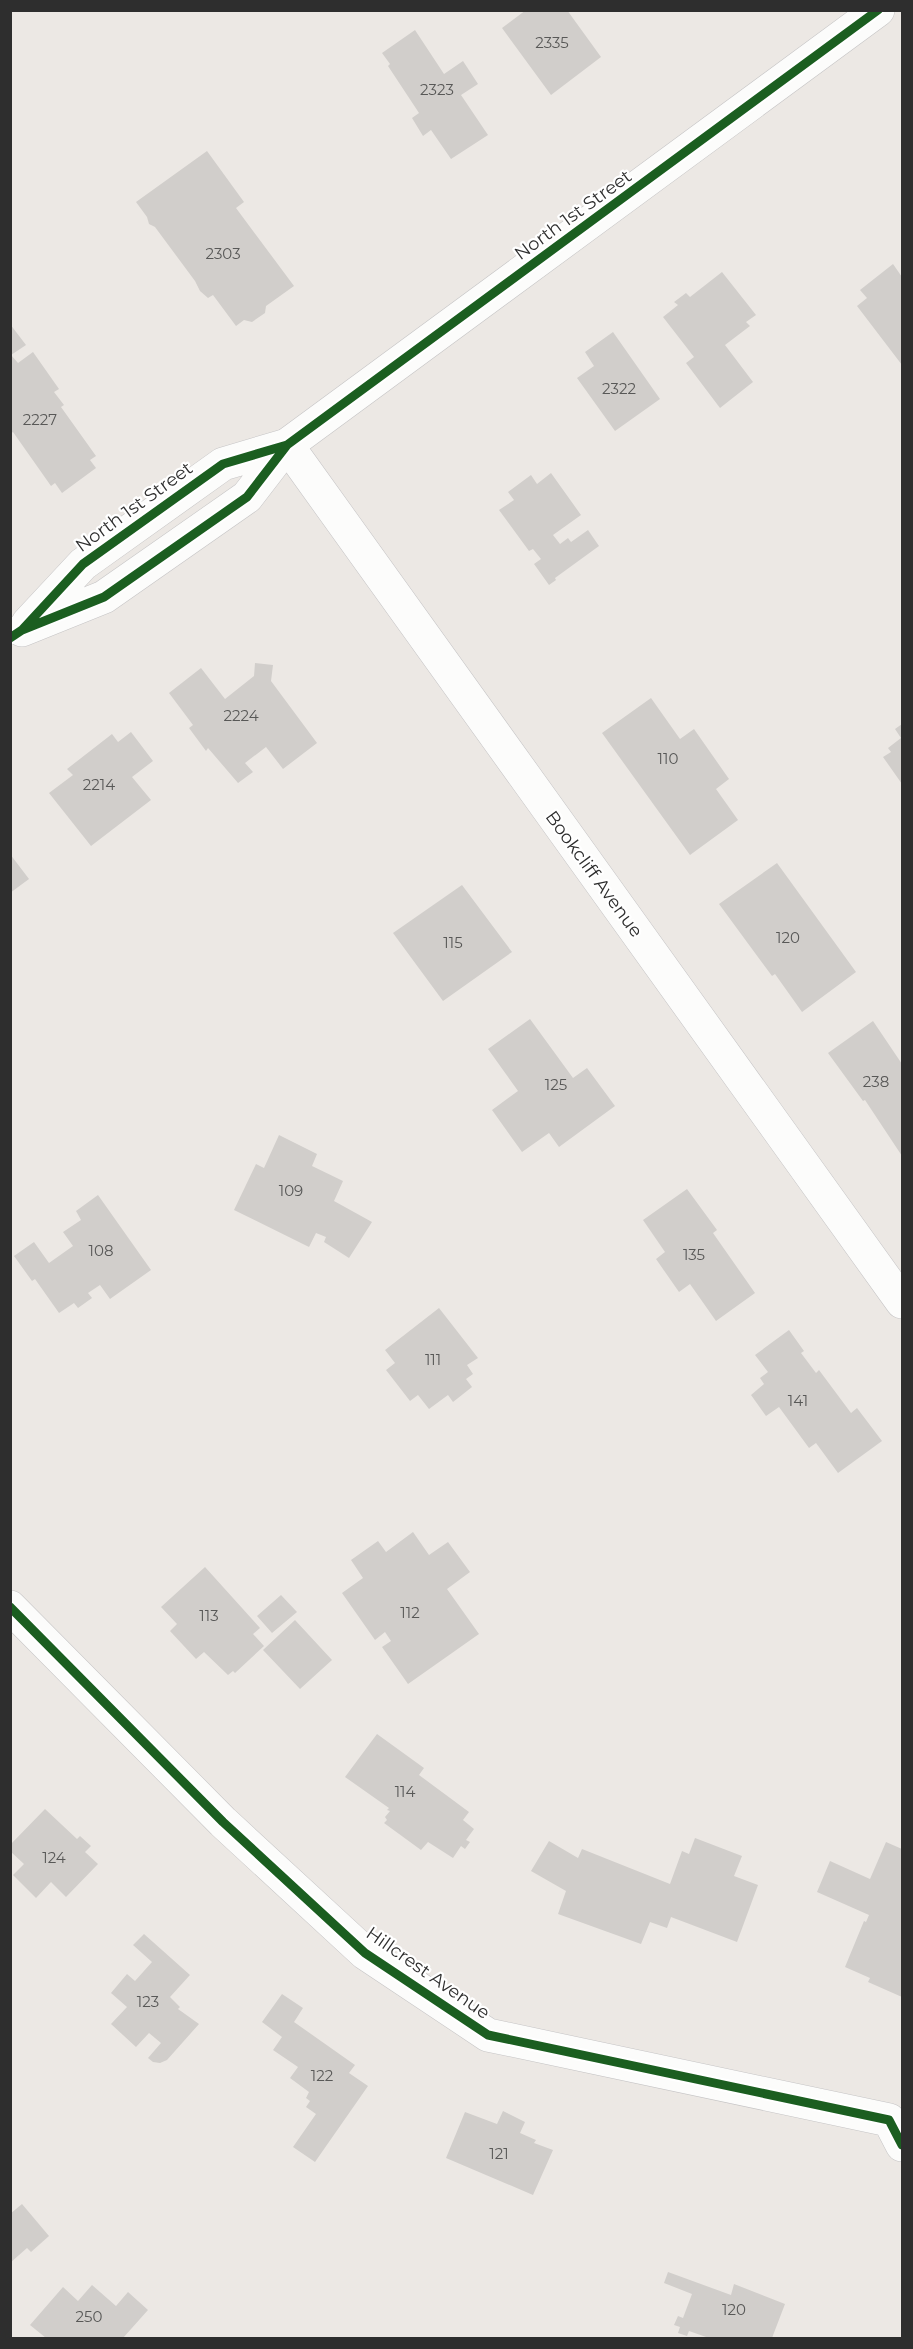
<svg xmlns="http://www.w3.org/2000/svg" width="913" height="2349" font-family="Montserrat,sans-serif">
<rect width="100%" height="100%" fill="#ece8e4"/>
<path fill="#d1cecb" d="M526,10H567L601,57L551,95L502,28Z
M415,30L444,74L463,61L478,84L461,95L488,135L451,159L431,130L423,136L412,118L419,113L388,66L390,64L382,53Z
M207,151L244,202L236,208L294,286L266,306L265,313L252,322L244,320L236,326L213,295L208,298L200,291L195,281L155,227L149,224L147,217L136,202Z
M893,264L902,277V365L857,306L867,298L860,290Z
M722,272L756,315L746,322L750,326L725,345L753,382L720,408L686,363L694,357L663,317L678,305L674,302L686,293L690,297Z
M10,324L26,345L11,355L18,363L33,352L59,389L54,392L64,405L61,407L96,456L90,460L96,468L62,493L55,483L51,486L13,432L10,434Z
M613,332L660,399L615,431L577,378L594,366L585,352Z
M551,473L581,515L553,535L560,544L568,538L571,542L588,530L599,546L555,578L556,580L549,585L534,564L541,559L533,549L529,551L499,510L514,500L508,492L531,475L537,484Z
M255,663L273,665L271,681L317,743L283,769L266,747L245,763L253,772L238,783L208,748L206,751L189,728L193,725L169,693L201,668L225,699L254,676Z
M651,698L680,739L694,729L729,779L716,789L738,820L690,855L602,733Z
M902,724V784L883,757L891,752L888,748L901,738L895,729Z
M131,732L153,761L132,777L151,800L91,846L49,793L73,775L67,769L112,734L118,742Z
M10,854L29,879L10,893Z
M777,863L856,972L802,1012L775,974L772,976L719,904Z
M462,885L512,952L443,1001L393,933Z
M530,1019L573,1078L587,1068L615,1106L559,1147L549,1133L522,1152L492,1110L518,1091L488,1049Z
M873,1021L902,1064V1156L865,1100L863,1101L828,1053Z
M279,1135L317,1154L312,1166L343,1181L334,1201L372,1222L349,1258L324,1242L326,1237L316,1233L309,1247L234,1210L256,1164L264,1168Z
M687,1189L717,1230L713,1233L755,1293L716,1321L690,1284L679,1292L656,1259L665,1252L643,1220Z
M98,1195L151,1270L110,1299L100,1285L88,1293L92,1298L78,1308L74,1303L59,1313L35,1279L32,1281L14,1256L34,1242L49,1263L73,1246L63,1232L81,1220L76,1211Z
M439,1308L478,1358L467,1365L473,1374L466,1379L472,1387L453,1402L448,1395L429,1409L418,1395L410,1401L386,1370L395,1363L385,1350Z
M789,1330L804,1351L801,1353L816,1373L819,1370L851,1413L857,1408L882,1441L838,1473L816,1443L809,1448L779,1407L766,1416L751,1395L764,1384L760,1378L768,1372L755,1355Z
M413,1532L429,1555L448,1542L470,1572L447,1589L479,1634L408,1684L382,1647L391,1641L385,1632L375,1640L342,1593L363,1578L351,1560L378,1541L386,1552Z
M205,1567L260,1628L253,1634L264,1646L235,1673L233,1671L228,1675L204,1652L196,1659L170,1631L177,1624L161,1607Z
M281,1595L297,1612L272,1633L257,1616Z
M295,1620L332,1660L300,1689L263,1650Z
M377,1734L424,1768L419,1775L469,1812L463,1820L474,1829L466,1840L470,1842L465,1849L461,1846L453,1858L428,1842L421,1850L384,1823L387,1820L385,1817L390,1811L387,1810L389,1808L345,1777Z
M45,1809L77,1839L80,1836L91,1846L85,1852L98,1864L66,1897L51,1882L36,1898L13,1875L24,1864L10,1851V1845Z
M695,1838L742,1856L734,1876L758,1885L737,1942L671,1917L667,1928L650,1922L641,1944L558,1914L566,1891L531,1871L549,1841L578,1858L582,1849L670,1884L682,1851L689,1854Z
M886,1842L902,1849V1997L868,1982L870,1978L845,1967L864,1921L866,1922L869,1915L817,1892L830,1861L870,1879Z
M144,1934L190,1975L170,1997L180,2007L178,2009L199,2024L167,2060L160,2063L153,2062L148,2058L161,2043L149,2033L136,2047L111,2024L127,2007L111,1993L127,1974L135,1981L152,1962L133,1945Z
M282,1994L303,2008L294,2022L355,2065L349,2073L368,2086L315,2162L293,2147L316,2114L306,2107L310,2101L306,2098L309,2092L290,2078L298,2067L273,2050L282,2037L262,2022Z
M503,2111L525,2122L520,2133L536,2140L534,2143L553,2150L533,2195L446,2158L465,2112L497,2124Z
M22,2204L49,2236L31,2252L27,2248L10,2263V2214Z
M668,2272L731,2295L734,2284L785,2304L772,2338H709L689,2331L687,2336L678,2333L680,2327L674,2325L678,2316L683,2318L692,2294L664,2283Z
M92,2285L116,2306L128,2292L148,2310L123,2338H46L30,2325L63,2287L78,2301Z"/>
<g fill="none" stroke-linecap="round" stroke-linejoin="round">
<defs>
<path id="street" d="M287,445L902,1302
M10,1607L223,1822L365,1953L488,2035L889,2120L902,2145"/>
<path id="secondary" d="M28,623L83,564L223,464L287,445
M22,630L104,597L247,497L287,445L878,10"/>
</defs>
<use href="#street" stroke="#c5c4c5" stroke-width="34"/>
<use href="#secondary" stroke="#c5c4c5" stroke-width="34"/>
<use href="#street" stroke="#fcfcfb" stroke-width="33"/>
<use href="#secondary" stroke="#fcfcfb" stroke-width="33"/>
<defs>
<path id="cycleway" d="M22,630L104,597L247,497L287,445L878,10
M10,638L22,630L83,564L223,464L287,445
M10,1607L223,1822L365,1953L488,2035L889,2120L902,2145"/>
</defs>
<use href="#cycleway" stroke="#fff" stroke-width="13"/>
<use href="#cycleway" stroke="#1b5e20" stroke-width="9"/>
</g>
<g text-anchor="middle" stroke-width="4.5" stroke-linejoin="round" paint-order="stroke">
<g font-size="15" fill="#585857">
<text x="552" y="48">2335</text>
<text x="437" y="95">2323</text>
<text x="223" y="259">2303</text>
<text x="619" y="394">2322</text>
<text x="40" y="425">2227</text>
<text x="241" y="721">2224</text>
<text x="668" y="764">110</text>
<text x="99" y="790">2214</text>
<text x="788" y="943">120</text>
<text x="453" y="948">115</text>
<text x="876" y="1087">238</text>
<text x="556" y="1090">125</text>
<text x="291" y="1196">109</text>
<text x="101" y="1256">108</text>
<text x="694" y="1260">135</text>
<text x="433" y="1365">111</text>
<text x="798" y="1406">141</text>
<text x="410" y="1618">112</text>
<text x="209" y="1621">113</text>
<text x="405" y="1797">114</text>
<text x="54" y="1863">124</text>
<text x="148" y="2007">123</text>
<text x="322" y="2081">122</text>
<text x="499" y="2159">121</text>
<text x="734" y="2315">120</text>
<text x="89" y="2322">250</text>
</g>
<g font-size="18" fill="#2e2e2e" stroke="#fff">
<text transform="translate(573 215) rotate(-36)" y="6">North 1st Street</text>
<text transform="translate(134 507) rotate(-36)" y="6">North 1st Street</text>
<text transform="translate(594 874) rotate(54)" y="6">Bookcliff Avenue</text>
<text transform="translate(428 1973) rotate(35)" y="6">Hillcrest Avenue</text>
</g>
</g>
<rect width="913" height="2349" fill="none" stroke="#2e2e2e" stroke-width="24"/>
</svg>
